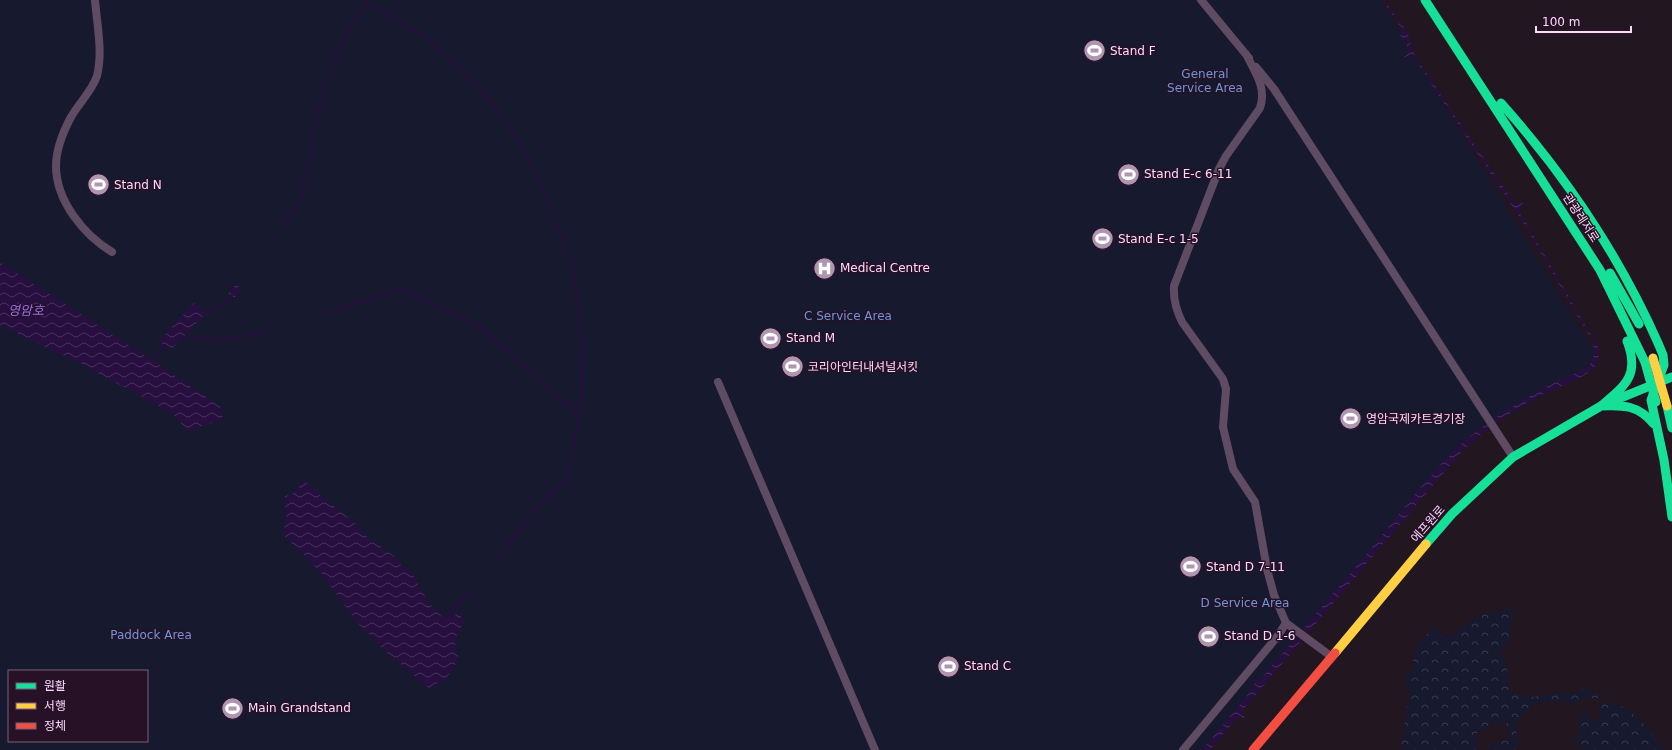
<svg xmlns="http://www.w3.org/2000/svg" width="1672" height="750" font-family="'DejaVu Sans','Noto Sans KR',sans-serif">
<defs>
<pattern id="forest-crowns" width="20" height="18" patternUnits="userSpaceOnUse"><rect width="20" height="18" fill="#17192e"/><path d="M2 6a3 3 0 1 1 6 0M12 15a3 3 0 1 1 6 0" fill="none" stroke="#3a3a4d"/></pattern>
<pattern id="water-waves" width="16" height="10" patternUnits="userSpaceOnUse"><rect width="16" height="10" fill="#270f40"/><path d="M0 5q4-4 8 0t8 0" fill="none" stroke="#47315c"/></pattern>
</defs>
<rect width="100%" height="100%" fill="#221621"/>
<path fill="url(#forest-crowns)" d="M1514,609L1509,640L1501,651L1509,676L1508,687L1511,692L1532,697L1563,693H1577L1578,691L1585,688L1593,695L1613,698C1598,700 1588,694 1575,705L1566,700L1536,703L1515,722L1517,735L1515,750L1488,749L1491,745L1510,739L1506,722L1491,725L1475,734L1478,750H1403L1400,748L1410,694L1405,678L1414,667C1409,651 1426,637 1434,625L1444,638L1449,637L1479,615Z
M1611,703L1626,708L1643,723L1665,750H1582L1574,738L1581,732L1578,723L1582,710L1586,709L1589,721L1600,719L1598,705Z"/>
<path fill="#17192e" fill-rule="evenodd" d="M0,0H1381L1598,358L1574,376L1461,445L1206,750H0ZM9,671H147V741H9Z"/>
<path fill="url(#water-waves)" d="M1382,0H1384L1408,33L1412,49L1419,62L1514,203L1522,202L1523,204L1519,211L1598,347C1599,354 1600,360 1596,365C1583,381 1554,388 1536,398C1510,412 1486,430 1463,450L1242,711L1245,718H1237L1210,750H1202L1255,686L1253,678L1260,680C1301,631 1342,583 1383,534C1411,500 1438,462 1472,435C1507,407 1546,385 1587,368C1594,359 1596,352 1592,341L1524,224L1412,55L1404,57L1408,50L1405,38H1400L1402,29Z
M0,262L152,360L220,406L223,419L188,431L172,413L85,366L0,325Z
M236,284L242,289L235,297H231L228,294Z
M194,303L206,313L171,350L159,341Z
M303,479L312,488L318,490L319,494L355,523L370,540L380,545L383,551L389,552L398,560L400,564L412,573L429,603L443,618L463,612L461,617L463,624C454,639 453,643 459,659L444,682L437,683L431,690L384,650L357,622L320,572L283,534L287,513L284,502L285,496C296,494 299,489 303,479Z"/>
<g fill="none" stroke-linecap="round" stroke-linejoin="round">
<path stroke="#270f40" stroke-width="2" d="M283,227L301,199L322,95L340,48L348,31L367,2L428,38L481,89L507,123L529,158L555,218L571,264L577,299L583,343L581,400L574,442L564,480L535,509L498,558
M329,312L402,289L481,327L579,416
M206,313L224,305L232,295
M183,337L223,340L266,332
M152,360L165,345
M446,617L469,591"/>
<path stroke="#5f4c62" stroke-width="8" d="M95,0C97,24 103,52 97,76C92,91 79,103 71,117C63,132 56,149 56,166C56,201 84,235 112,252
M1201,0L1249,58
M1246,54C1255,72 1267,88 1260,108L1226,156L1219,169L1174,286C1173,299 1176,310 1182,322L1223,379L1226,389L1223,427L1233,469L1255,502L1267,569L1274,595L1286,623L1332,657
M1256,67L1274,89L1513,457
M718,382L875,750
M1183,750L1277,637L1286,623"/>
<path stroke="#16e098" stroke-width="9" d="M1425,0L1600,270L1645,362
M1501,103C1565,175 1619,255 1658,343L1663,355L1664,365L1651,400L1664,460L1672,517
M1610,273L1639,324
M1601,406C1626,385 1640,375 1627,341
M1601,406C1624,405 1638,405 1654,424
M1667,406L1672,428
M1426,544L1452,514L1513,457L1601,406L1672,377"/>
<path stroke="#ffcf43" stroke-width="9" d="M1335,653L1426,544"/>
<path stroke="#f24e42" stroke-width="9" d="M1253,750L1335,653"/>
<path stroke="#16e098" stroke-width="9" d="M1645,362L1656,402"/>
<path stroke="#ffcf43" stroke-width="9" d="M1653,358L1667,406"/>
</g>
<defs>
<symbol id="stadium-disc" viewBox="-11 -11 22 22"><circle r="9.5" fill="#af95af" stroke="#271126"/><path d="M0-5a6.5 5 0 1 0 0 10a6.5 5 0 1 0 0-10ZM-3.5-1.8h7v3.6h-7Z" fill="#fff"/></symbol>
<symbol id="hospital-disc" viewBox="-11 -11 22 22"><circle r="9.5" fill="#af95af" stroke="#271126"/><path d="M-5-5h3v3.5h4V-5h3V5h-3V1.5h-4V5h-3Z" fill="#fff"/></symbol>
</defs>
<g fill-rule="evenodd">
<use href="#stadium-disc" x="1082" y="38" width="25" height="25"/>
<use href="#stadium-disc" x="1116" y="162" width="25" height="25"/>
<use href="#stadium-disc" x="86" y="172" width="25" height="25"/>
<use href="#stadium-disc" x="1090" y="226" width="25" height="25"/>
<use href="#hospital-disc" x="812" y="256" width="25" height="25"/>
<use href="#stadium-disc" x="758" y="326" width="25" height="25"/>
<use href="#stadium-disc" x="780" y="354" width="25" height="25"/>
<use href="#stadium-disc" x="1338" y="406" width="25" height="25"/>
<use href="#stadium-disc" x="1178" y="554" width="25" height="25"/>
<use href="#stadium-disc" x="1196" y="624" width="25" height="25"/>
<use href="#stadium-disc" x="936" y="654" width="25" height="25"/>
<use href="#stadium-disc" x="220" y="696" width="25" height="25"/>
</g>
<g text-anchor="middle" stroke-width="3" stroke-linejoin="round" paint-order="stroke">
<g font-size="12" fill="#fbdafc" stroke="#271126" text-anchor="start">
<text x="1110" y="55">Stand F</text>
<text x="1144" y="178">Stand E-c 6-11</text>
<text x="114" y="189">Stand N</text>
<text x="1118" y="243">Stand E-c 1-5</text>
<text x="840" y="272">Medical Centre</text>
<text x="786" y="342">Stand M</text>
<text x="808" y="371">코리아인터내셔널서킷</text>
<text x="1366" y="423">영암국제카트경기장</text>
<text x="1206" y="571">Stand D 7-11</text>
<text x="1224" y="640">Stand D 1-6</text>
<text x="964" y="670">Stand C</text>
<text x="248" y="712">Main Grandstand</text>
</g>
<g font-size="12" fill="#6a97d8" stroke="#271126">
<text x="1205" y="78">General<tspan x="1205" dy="14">Service Area</tspan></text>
<text x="848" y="320">C Service Area</text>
<text x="1245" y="607">D Service Area</text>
<text x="151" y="639">Paddock Area</text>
</g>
<g font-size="12" fill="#fbdafc" stroke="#271126">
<text transform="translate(1581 218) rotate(57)" y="4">관광레저로</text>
<text transform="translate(1428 524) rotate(-49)" y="4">에프원로</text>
</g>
<g font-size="13" font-style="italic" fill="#986ff5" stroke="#271126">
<text x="26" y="315">영암호</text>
</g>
</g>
<rect x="8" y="670" width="140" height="72" fill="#271126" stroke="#7c617c"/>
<rect x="16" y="683" width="20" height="6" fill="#16e098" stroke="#7c617c"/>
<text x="44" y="690" font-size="12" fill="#fbdafc">원활</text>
<rect x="16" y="703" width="20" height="6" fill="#ffcf43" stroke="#7c617c"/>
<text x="44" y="710" font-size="12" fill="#fbdafc">서행</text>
<rect x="16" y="723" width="20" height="6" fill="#f24e42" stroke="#7c617c"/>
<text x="44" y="730" font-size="12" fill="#fbdafc">정체</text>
<path d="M1536 26v6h95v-6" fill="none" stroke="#fbdafc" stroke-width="2"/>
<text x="1542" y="26" font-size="12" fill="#fbdafc" stroke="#271126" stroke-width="3" paint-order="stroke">100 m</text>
</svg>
